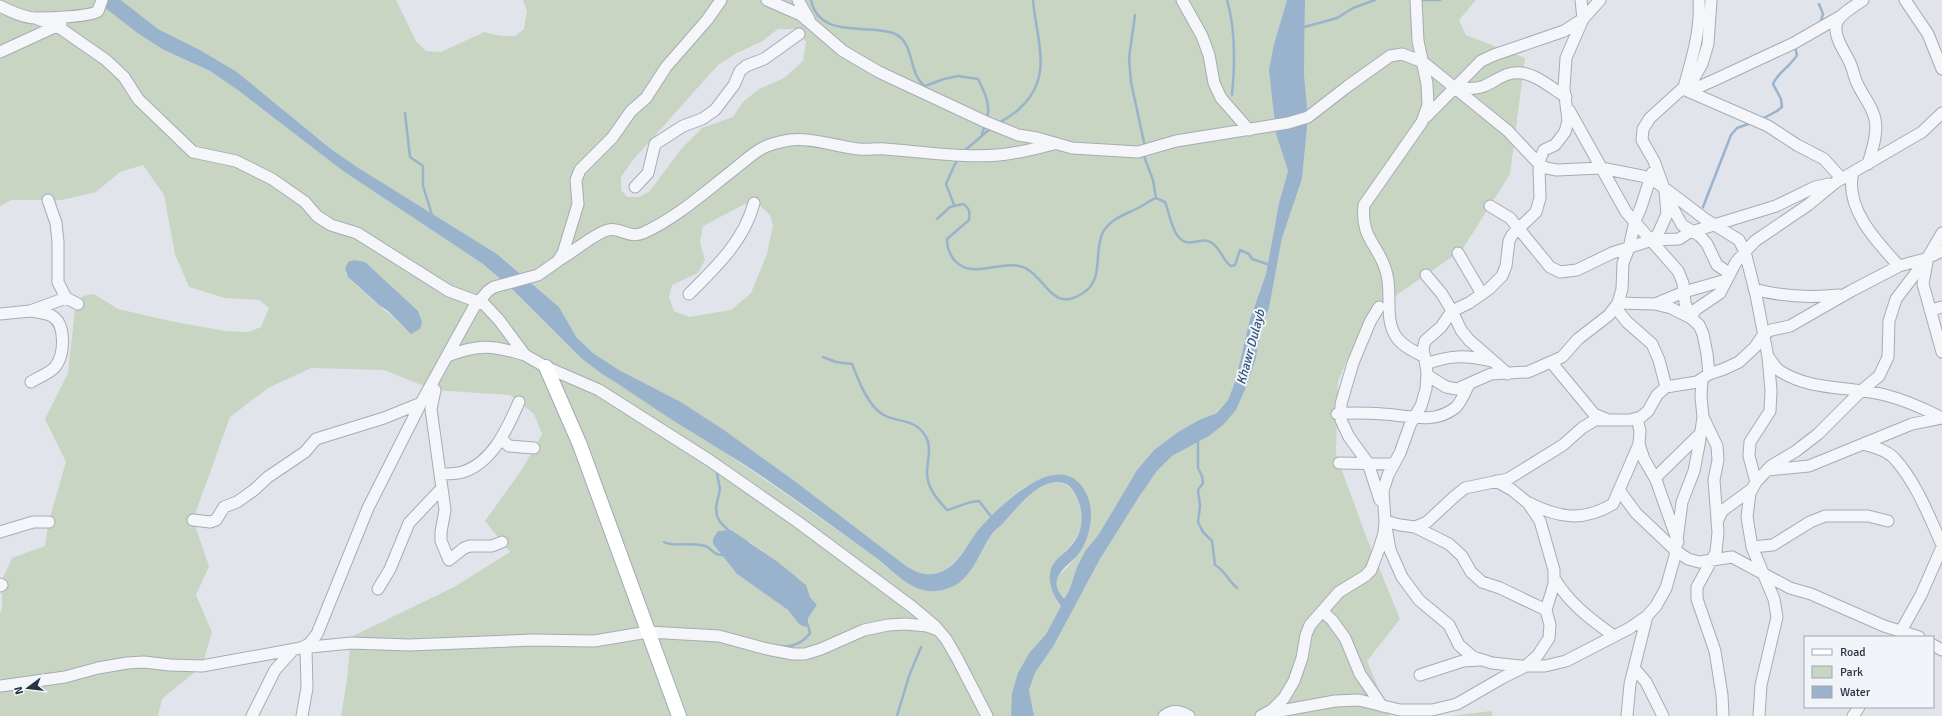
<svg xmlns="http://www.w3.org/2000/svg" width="1942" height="716" font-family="Signika,sans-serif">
<rect width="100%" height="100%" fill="#e1e5eb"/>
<path fill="#c7d5c2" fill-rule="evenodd" d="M0,0H95L136,32L162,49L210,71L239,91L343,171L483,264L511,288L581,358L602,374C693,429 781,490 868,552C879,560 889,570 900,577C905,581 912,583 918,586C922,587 927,590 931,591C964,592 976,557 992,535C996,529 1002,525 1006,520C1019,505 1037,481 1059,483C1068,484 1072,488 1076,497C1092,528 1073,542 1054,563L1056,600L1061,606L1046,634L1030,652L1011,716H341L347,680L351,637L454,587L510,552L485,521L523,468L542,434L534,414L510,395L434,390L384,370L311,368L268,388L230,417L193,520L209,566L196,595L212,632L202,666L162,699L158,716H0V613L2,608V580L12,558L45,546L48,524L66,462L45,419L68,373L75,309L83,296L94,294L118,309L175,322L225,331L248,332L261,327L269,308L259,300L225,298L189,287L175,254L164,195L143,165L120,172L96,192L62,200H11L0,206ZM348,262L404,328C385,308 362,294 345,273ZM750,542L778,562L805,585L810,597L817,605L808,618L799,624L788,610L737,574L713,544Z
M121,0H396L416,41L426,51L441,52L484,32L501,36H515L524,29L527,11L523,0H1287L1274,44L1273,110L1276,134L1288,171L1279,203L1266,274L1250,319L1235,382L1228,400L1217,413L1199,420L1178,432L1154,450L1137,470L1099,534L1085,551L1077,567L1069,591L1064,599C1047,575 1062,577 1074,559C1080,550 1084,538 1090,528L1070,476C1059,478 1037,479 1028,485C1011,495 994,513 981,528C965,545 955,573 928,575C920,575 912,569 906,566L796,482L724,430L681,402L619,370L593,353L577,338L559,307L497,254L357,167L331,149L237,72L200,50L158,29ZM778,29H795L806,42L803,61L784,78L759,89L743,102L733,117L702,128L681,149L650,191L639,197H627L621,190V177L633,160L718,65L737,53L761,42ZM757,203L770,215L773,225L767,254L751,293L731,310L689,317L674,311L669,297L672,285L698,273L705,260L700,242L703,226L745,204Z
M1305,0H1476L1459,20L1466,35L1525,58L1510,174L1462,250L1366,316L1338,381L1336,454L1366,536L1400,619L1367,661L1390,716H1034L1029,690L1035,673L1054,645L1100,559L1139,497L1157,471L1172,456L1209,436L1236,410L1247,385L1256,358L1260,332L1269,308L1282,238L1302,179L1308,117L1304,74Z
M1491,711L1493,716H1450Z"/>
<path fill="#9ab3cd" d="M95,0H121L158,29L200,50L237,72L331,149L357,167L497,254L559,307L577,338L593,353L619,370L681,402L724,430L796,482L906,566C918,573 928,578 943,571C960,563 968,542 980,528C998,508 1050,455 1078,482C1097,500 1093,532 1080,552C1074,561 1062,567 1058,577C1054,586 1059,592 1064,599L1069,591L1077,567L1085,551L1099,534L1137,470L1154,450L1178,432L1199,420L1217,413L1228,400L1235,382L1250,319L1266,274L1279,203L1288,171L1276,134L1269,70L1274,44L1287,0H1305L1304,74L1308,117L1302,179L1282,238L1269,308L1260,332L1256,358L1247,385L1236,410L1224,424L1209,436L1172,456L1157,471L1139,497L1100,559L1054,645L1035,673L1029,690L1034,716H1011L1012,693L1018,673L1030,652L1046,634L1061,606C1052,595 1045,576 1054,563C1058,557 1065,553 1069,548C1083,534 1085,515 1077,498C1075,493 1071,486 1066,484C1042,474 1018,507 1005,521C1001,526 996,529 992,534C981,549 975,570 960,582C953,588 939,592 929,591C908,589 891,569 875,557C838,530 801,503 763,477C735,458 706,441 677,423C652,407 627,389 602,374L581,358L511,288L483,264L343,171L239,91L210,71L162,49L136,32Z
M354,260L365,262L418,311L422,322L420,329L411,334L388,311L379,305L348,277L345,269L348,262Z
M731,530L778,562L806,585L810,597L817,605L808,618V625L805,627L799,624L788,610L737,574L713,544V539L718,531Z"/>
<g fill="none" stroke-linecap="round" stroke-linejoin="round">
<path stroke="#9ab3cd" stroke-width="2.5" d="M811,0C819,39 867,24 893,33C916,42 907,73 925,86L944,79L958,76L978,79C984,91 991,104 987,118
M1227,0C1236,30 1235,64 1232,95
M1419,0H1440
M1819,4L1823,14L1821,21
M1135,15L1129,58L1131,82L1145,147
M1301,28L1337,18L1353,8L1375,0
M405,113L410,157L423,166V186L432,215
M1762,119L1777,111L1782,107L1781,99L1773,84C1778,72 1791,66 1797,55L1795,47
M999,123C1005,119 1013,115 1019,109C1055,77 1036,40 1033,0
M982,134L985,125
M963,152L991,128
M1145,154V159L1153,180L1156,198
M954,205L946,184L955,164L959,158
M1703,207L1731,135L1737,128L1751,123
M937,219L950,207L963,204C970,208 970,213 969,220L947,239C947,247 950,255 955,261C975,282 1007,254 1030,271C1048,284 1055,312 1083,293C1105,279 1093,251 1103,232C1111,218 1127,214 1140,207C1146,204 1150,200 1156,198L1165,202C1171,216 1173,247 1194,242C1201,241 1206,239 1212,243C1221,249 1223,261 1231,266L1235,265L1240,250L1249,254L1252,259L1270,265
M823,357L836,362L852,364C858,379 865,398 877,410C892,425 914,415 926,437C932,447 927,462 927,473C927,488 937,499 947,510C959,507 965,502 979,501L993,519
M1198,438V468L1202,476L1203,483L1198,490L1200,506L1198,522L1203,532L1212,541L1215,565C1225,570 1228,581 1237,588
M717,473L720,489L716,507L717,516L720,522L728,530
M664,542C676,548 691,541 705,546C712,548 714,556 722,555
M781,646C792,648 804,642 810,633L808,625
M897,716L909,676L921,647"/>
<defs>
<path id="minor" d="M767,0L801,15L843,51L879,72L986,122L1018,135L1037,138L1072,148L1138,152L1176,141L1288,123L1308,117L1348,86L1390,56L1402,54L1423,62L1508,131L1539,164L1546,168L1557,170L1601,168L1642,176L1655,181L1705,219L1739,240L1745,252L1756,295L1768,357L1771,390L1770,411L1750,442L1749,456L1756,482
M798,0L809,19
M1182,0L1202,36L1209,55L1214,83L1221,98L1249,130
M1416,0L1418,41L1427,84L1428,105L1422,122L1364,205C1360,240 1381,246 1387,275C1392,296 1384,320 1397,338C1404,347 1415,352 1425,357
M1863,0C1855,6 1841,13 1837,22C1832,36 1845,51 1850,63C1853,69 1854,77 1857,83C1862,95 1872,105 1875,119C1878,134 1872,150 1868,164
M1905,0L1928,34L1942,69
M0,6C10,11 24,18 36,18C49,18 89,17 98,11L102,0
M35,18L57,26L106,60L124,77L138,99L193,152L236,161L272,179L305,202L317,216L331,225L357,233L449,291L484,304L499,320L525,355L546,367L599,390L709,460L798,522L911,606L935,626L946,639L957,658L987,716
M0,52L61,24
M1684,87C1692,59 1701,30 1699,0
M1454,88C1464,88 1475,90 1484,86C1498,80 1506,71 1522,73C1537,75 1553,89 1566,97
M1683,89L1768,126L1797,145L1824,159L1842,179
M1684,89L1701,86L1721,77L1794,43L1841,16
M1569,110L1626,212L1678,271L1683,283L1685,303L1691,318L1699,325L1703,334L1707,354L1709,374
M1426,117L1481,61L1494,55L1564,31L1583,19L1581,0
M1853,172C1844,208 1877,242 1899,266
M635,187L648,173L655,144L683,126L702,119L715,110L734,85L740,71L746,66L764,59L799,34
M48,200L56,223L58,242V282L66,298L78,304
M1669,201L1682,225L1700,236L1707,244L1717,265L1729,273
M1490,206L1510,218L1550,267L1560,272L1577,270L1612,253L1652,240L1658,234L1667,214L1665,191L1654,161L1642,140L1643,129L1650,118L1694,78L1702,64L1708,44L1711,0
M1652,240L1679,239L1688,233L1776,206L1815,187L1829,184
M1458,253L1482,294
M559,260C572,253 595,233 608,230C620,227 629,239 643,233C675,219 705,192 732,171C755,153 759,145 790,140C810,137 838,147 859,149C868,150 877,148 886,149C924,152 976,160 1013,153C1027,151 1041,147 1054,144
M1927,262L1923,284L1942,352
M1426,275L1442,294L1452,311L1461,330L1469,340L1508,374
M1754,289C1783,297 1809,298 1839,295
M689,294C716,267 744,241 754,203
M1618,303L1655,304L1671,308L1691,318L1695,310L1720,293L1736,262L1755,241L1808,205L1836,182L1922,132L1942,113
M1655,304L1684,292L1726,280
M1379,307L1370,322L1353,363L1341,404V420L1349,437L1368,463L1380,500
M1615,307L1627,322L1652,344L1659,360L1666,387
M1930,310L1942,307
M30,311C37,312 46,313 52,316C66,324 65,355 55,367C50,373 39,377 31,382
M0,314L30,311L66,298
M447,356C479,344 492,345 525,355
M1768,357C1772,361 1775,368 1780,371C1810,391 1851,386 1885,395C1905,400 1923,408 1942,418
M1551,362L1594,414L1606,419
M1426,364C1450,355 1466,355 1491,361
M1427,375L1446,387L1457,389L1491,374L1528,372L1562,357L1578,339L1609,315L1618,303L1622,289L1623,263L1629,248L1635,221L1641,207L1652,173
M1702,379L1701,397L1703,417L1699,445L1694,471L1682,502L1675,556L1666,588L1656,606L1647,616L1630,628L1566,661L1545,666H1520L1492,663L1473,657L1459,645L1449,625L1419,600L1402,577L1390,550L1385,521L1400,525L1415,527L1427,522L1455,496L1465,488L1508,479L1563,445L1582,428L1595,420H1630L1641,417L1648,411L1657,395L1666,387L1697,382L1709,374L1724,369L1739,362L1755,347L1764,334L1771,330L1790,326L1851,291L1899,266L1925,259L1942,251
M435,390L431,409L445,510L441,532V541L449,560L464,548L470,546H492L502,542
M1337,414C1352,412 1368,413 1383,414C1408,415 1433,425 1455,408C1461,403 1465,392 1469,384
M1703,417L1717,446L1718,460L1714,480L1718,532L1716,552L1697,587V599L1715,651L1722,695L1723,716
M501,439L509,446L534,448
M1639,444L1644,459L1656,480L1678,542
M1863,444C1874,447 1886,450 1894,458C1916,482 1929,516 1942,545
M1339,463L1394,464
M1768,470L1809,466L1912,424L1942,418
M441,474C448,474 456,474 463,472C493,462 507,429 519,402
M1655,478L1701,433
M1619,490L1636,513L1676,551L1688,559L1699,562L1732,557L1790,588L1811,594L1884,626L1919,637
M1529,503C1559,518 1583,522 1613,504L1639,444L1640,431L1637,418
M193,520L210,522L216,520L224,507L237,502L254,490L268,477L305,452L316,439L384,418L421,403
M1717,522L1722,511L1752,489
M1415,527L1449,544L1462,556L1471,572L1482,582L1500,588L1546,610
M0,532L33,522H49
M1752,547L1773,545L1810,522L1825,516H1868L1888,521
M1554,578C1569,603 1590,619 1614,636
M0,584L2,585L0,586
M378,589L390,569L409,523L442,488
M1322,611L1332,620L1345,638L1360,674L1382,706
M1901,637V631L1921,595L1942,547
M1933,645L1942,650
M301,648L309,644L317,634L368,508L421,403L474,307L488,291L494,287L538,275L558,261L563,253L578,204L576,180L580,170L612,138L631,111L646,98L666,67L707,20L721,0
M1634,668L1646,682L1663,716
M1420,675L1463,661L1479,660
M0,686L65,677L98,668L127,663L144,662L170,665L202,666L301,648L351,643L409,645L533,640L594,641L648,632L719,636L767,649L793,654H805L821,649L864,630L888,625L906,624L927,626L937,630
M1269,713L1335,701L1359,700L1400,710H1432L1457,704L1502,678L1526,666L1538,655L1549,638L1550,625L1546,610L1554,584V570L1540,521L1528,503L1512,490L1496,481
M252,716L275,670L293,650
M302,716L307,688L306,649
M1164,716C1173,709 1180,711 1189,716
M1261,716L1272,710L1284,698L1294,681L1302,658L1306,635L1310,625L1339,592L1365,576L1371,570L1379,549L1384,533L1385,521L1383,491L1388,475L1400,453L1410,425L1421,406L1426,389L1427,372L1423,349L1425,341L1441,327L1452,311L1469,303L1489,289L1502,276L1506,266L1509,241L1512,235L1536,212L1540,198L1539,168L1540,159L1544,150L1555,145L1565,132L1568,121L1564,88L1566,58L1583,19L1600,0
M1627,716L1630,684L1647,616
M1759,716L1761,685L1777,617L1774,599L1752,547L1747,517L1750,493L1756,482L1771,466L1796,451L1818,434L1861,391L1879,376L1888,357L1889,321L1896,299L1928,257L1942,233
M1853,716L1859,707"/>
<path id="major" d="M546,367L580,445L679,716"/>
</defs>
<use href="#minor" stroke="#a6acb6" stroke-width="13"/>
<use href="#major" stroke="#a0a9b7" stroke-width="16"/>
<use href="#minor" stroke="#f4f6f9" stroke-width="11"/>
<use href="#major" stroke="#fff" stroke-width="14"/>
</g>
<g text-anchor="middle" stroke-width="4" stroke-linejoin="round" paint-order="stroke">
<g font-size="13" font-style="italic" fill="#30527a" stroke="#f1f4f8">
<text transform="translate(1250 347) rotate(-75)" y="5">Khawr Dulayb</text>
</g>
</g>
<rect x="1804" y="636" width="130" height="72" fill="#f1f4f8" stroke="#a1a7b0"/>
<rect x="1812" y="649" width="20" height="6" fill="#ffffff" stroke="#a1a7b0"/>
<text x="1840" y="656" font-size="12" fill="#283344">Road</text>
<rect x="1812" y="666" width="20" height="12" fill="#c7d5c2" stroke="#a1a7b0"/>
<text x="1840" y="676" font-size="12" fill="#283344">Park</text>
<rect x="1812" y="686" width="20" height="12" fill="#9ab3cd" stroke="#a1a7b0"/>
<text x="1840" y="696" font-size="12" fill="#283344">Water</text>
<g transform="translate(28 688) rotate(255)" stroke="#f1f4f8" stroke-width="3" paint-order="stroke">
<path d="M0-3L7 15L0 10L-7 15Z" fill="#283344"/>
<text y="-6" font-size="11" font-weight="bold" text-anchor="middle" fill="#283344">N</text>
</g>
</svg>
